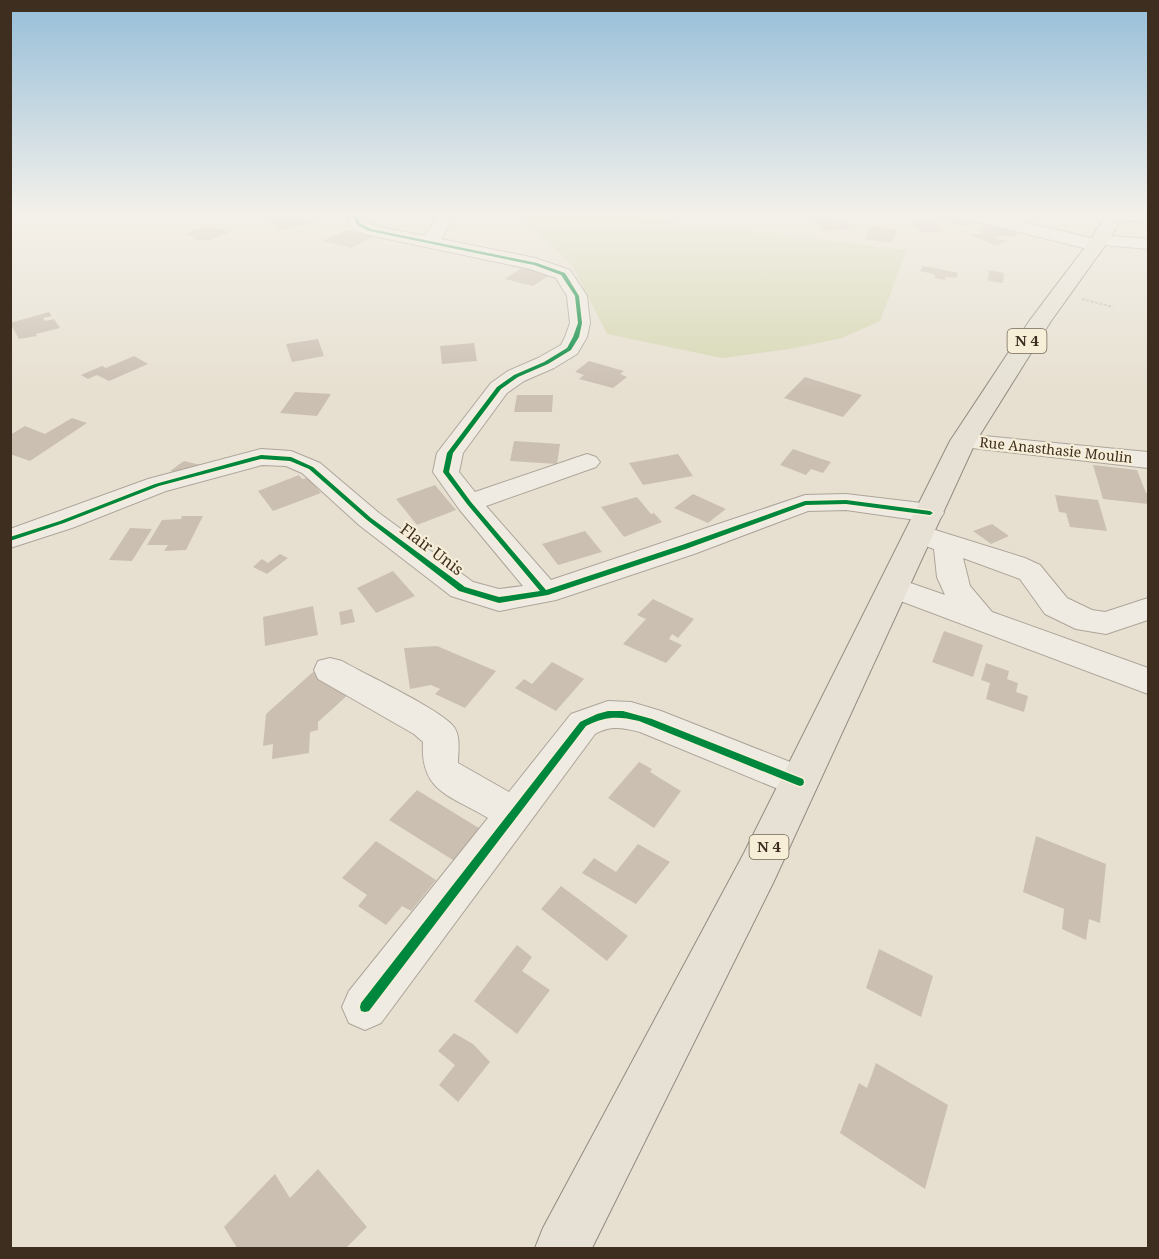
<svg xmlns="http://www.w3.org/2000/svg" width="1159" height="1259" font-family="'Noto Serif',serif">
<rect width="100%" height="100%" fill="#e7e0d1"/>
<path fill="#d6d7b3" d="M518,214H607L907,250L880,321L842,338L789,349L722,358L607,334L572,265Z"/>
<path fill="#cbbfb2" d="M279,214H303L314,222L282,230L268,219L281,216Z
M812,214H828L852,228L827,231L813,221L821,220Z
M930,214H948L971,223L964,227L933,217L935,216Z
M923,221H931L945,231L925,233L911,223Z
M207,225L230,232L208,241L193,239L196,237L185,234Z
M988,225L1013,232L1019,234L1014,237L999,236L996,238L1008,241L996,246L971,235L986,232L980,230Z
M870,226L888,228L897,230L892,243L865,239Z
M346,230L375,236L351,248L323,241Z
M923,266L949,271L958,273L956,278L946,277L945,280L934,278L936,276L933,274L920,271Z
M522,268L550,275L533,286L505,279Z
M989,270L1004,273L1003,283L988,281Z
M49,312L52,316L43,318L45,321L54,319L60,328L36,334L37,336L19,339L10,323Z
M318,339L324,356L292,362L286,344Z
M474,343L477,361L442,364L440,346Z
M134,356L148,364L109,381L97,375L88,379L81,375L102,366L106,368Z
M589,361L624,371L620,374L627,377L613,388L579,379L584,375L575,372Z
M805,377L862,395L843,417L784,398Z
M295,392L331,394L317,416L280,413Z
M517,395H553L552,412H514Z
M72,418L87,423L30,461L10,454V435L25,426L45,434Z
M514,441L560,444L557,464L510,461Z
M793,449L807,454L831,462L823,473L811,469L806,475L780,465Z
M678,454L693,476L643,485L629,463Z
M184,461L201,465L188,475L170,471Z
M1093,465L1137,470L1146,493H1148V504L1103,499Z
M299,475L302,479L308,478L321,493L273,511L258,491Z
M435,485L456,510L417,525L396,499Z
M693,494L717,505L726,509L708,523L674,508Z
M1055,495L1098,500L1107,531L1070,527L1066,513L1059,512Z
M637,497L651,514L654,513L662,522L624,537L601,507Z
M182,516H203L186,550L164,551L168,545H147L162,520L181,519Z
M992,524L1009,536L991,544L973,531Z
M130,528L152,529L132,561L109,560Z
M585,531L602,552L558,565L542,544Z
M280,554L288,558L267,574L253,567L262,559L268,563Z
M393,571L415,596L376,613L357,588Z
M653,599L694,619L678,638L672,634L669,639L682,645L666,663L623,644L646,619L637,615Z
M313,606L318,635L265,646L263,617Z
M352,609L355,622L341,625L339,612Z
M944,631L983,645L973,677L932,662Z
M437,646L496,671L465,708L435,694L440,689L431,685L410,689L404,648Z
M552,662L584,679L556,711L515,688L524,679L532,684Z
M986,663L1009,671L1007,679L1018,683L1016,692L1028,696L1024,712L986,699L990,683L981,680Z
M313,672L350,693L318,722V730L310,732L309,753L272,759L273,744L263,746L266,714Z
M639,762L652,769L650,772L681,791L654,828L608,798Z
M417,790L482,830L456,862L389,820Z
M1036,836L1106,864L1100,923L1089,919L1086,940L1062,929L1064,909L1023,892Z
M376,841L436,880L411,911L402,906L386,925L358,906L367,895L342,878Z
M638,844L670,862L636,904L582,873L594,858L616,872Z
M561,886L628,936L607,961L541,909Z
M517,945L532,957L522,971L550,990L517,1034L474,1001Z
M879,949L933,976L921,1017L866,988Z
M454,1033L473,1044L490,1062L458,1102L439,1085L455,1065L438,1051Z
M876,1063L948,1105L925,1189L840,1133L859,1083L867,1088Z
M318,1169L367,1227L346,1248H237L224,1227L275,1174L290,1198Z"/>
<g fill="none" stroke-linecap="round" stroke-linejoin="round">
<defs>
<path id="minor" d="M346,214H362L365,221L375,226L425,236L439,214H455L441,239L535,258L570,270L587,296L590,323L587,337L577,354L554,368L524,381L507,393L463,453L459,472L475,492L578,457L587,454L596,457L600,462L596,467L486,506L551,580L805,495L846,494L930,504L940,507L944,513L940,519L930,522L846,510L808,511L694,554L556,600L499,611L451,596L359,525L302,473L286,466L262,465L166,491L72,528L10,548V529L148,479L261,449L291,451L320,463L379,513L473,582L499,589L523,586L459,509L433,472L437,453L491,383L508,371L538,358L561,345L565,337L570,323L567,296L556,278L530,269L364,234L352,228Z
M1007,214H1025L1012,228H1000L998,224Z
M1106,214H1148V222L1108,219Z
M1100,235L1148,239V249L1094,244L1091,240L1094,236Z
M963,434L1148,452V468L954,446L951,441L954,436Z
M919,525L1025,558L1040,565L1067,598L1092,610L1105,612L1148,598V620L1106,634L1076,629L1045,614L1020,579L963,558L970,586L992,612L1148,668V694L882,594L878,587L882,580L893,577L945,595L937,577L934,549L909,540L905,534L909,528Z
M330,658L342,661C364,674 442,710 454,727C461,737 458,752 458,763L509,792L571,714L608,701L631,702L661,711L813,771L818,782L813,793L800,798L640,732C623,728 611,725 595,734L381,1023L365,1030L349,1023L342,1007L349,991L488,818C450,795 420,792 423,742L414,734L318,679L314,670L318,661Z"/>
<path id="tertiary" d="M960,214H991L1103,241L1105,245L1103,249L1096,251L963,218Z"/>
<path id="primary" d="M1106,214H1124L1109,240L1051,321L976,441L774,881L592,1248H535L543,1228L744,853L950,441L1030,320L1092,238Z"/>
</defs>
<use href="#minor" stroke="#ada599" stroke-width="2"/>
<use href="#tertiary" stroke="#ada599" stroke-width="2"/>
<use href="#primary" stroke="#928b80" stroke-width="2"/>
<path stroke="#c8c2b9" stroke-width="2" stroke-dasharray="3 1.5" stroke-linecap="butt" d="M1082,299L1113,307"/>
<use href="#minor" fill="#efebe3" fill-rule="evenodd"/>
<use href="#tertiary" fill="#efebe3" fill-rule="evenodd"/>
<use href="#primary" fill="#e6e1d4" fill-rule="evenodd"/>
<defs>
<path id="cycleway" d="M352,214H356L360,223L371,229L537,263L565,273L579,296L582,323L579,337L571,350L548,364L518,377L501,389L453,453L449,472L471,502L546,590L682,545L805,501L846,500L930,511L933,513L930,515L846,504L806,505L686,549L548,595L499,603L459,591L367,520L309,469L290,461L261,459L159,486L64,523L10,541V537L60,521L155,484L261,455L291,457L313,467L371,518L465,587L499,597L540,591L467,504L443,472L447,453L497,387L514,375L544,362L567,348L573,337L578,323L575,296L561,275L534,265L369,231L357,225Z
M608,711H623L652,719L803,779L804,782L803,785L800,786L797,785L639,721C618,716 606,716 586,726L369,1011L365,1012L361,1011L360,1007L361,1003L580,722L597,714Z"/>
</defs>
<use href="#cycleway" stroke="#f7eed8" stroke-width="3"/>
<use href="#cycleway" fill="#00873e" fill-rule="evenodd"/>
</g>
<linearGradient id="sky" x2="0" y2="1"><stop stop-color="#96bed9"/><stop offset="0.55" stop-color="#f4f1ea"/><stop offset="1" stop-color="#f4f1ea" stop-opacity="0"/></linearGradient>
<rect width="1159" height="390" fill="url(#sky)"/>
<g text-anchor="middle" stroke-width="4.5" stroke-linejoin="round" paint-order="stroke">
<g font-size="14" fill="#3d2e20" stroke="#f7eed8">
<text transform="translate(1056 450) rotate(6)" y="5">Rue Anasthasie Moulin</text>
</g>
<g fill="#f7eed8" stroke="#756857" stroke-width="1.5">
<rect x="1007.5" y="329" width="39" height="24" rx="4.5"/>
<rect x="749.5" y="835" width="39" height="24" rx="4.5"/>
</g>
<g font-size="15" font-weight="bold" fill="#3d2e20">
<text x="1027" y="346">N 4</text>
<text x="769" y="852">N 4</text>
</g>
<g font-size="16" fill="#3d2e20" stroke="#f7eed8">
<text transform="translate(432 549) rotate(37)" y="6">Flair Unis</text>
</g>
</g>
<rect width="1159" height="1259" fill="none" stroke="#3d2e20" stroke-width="24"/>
</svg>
